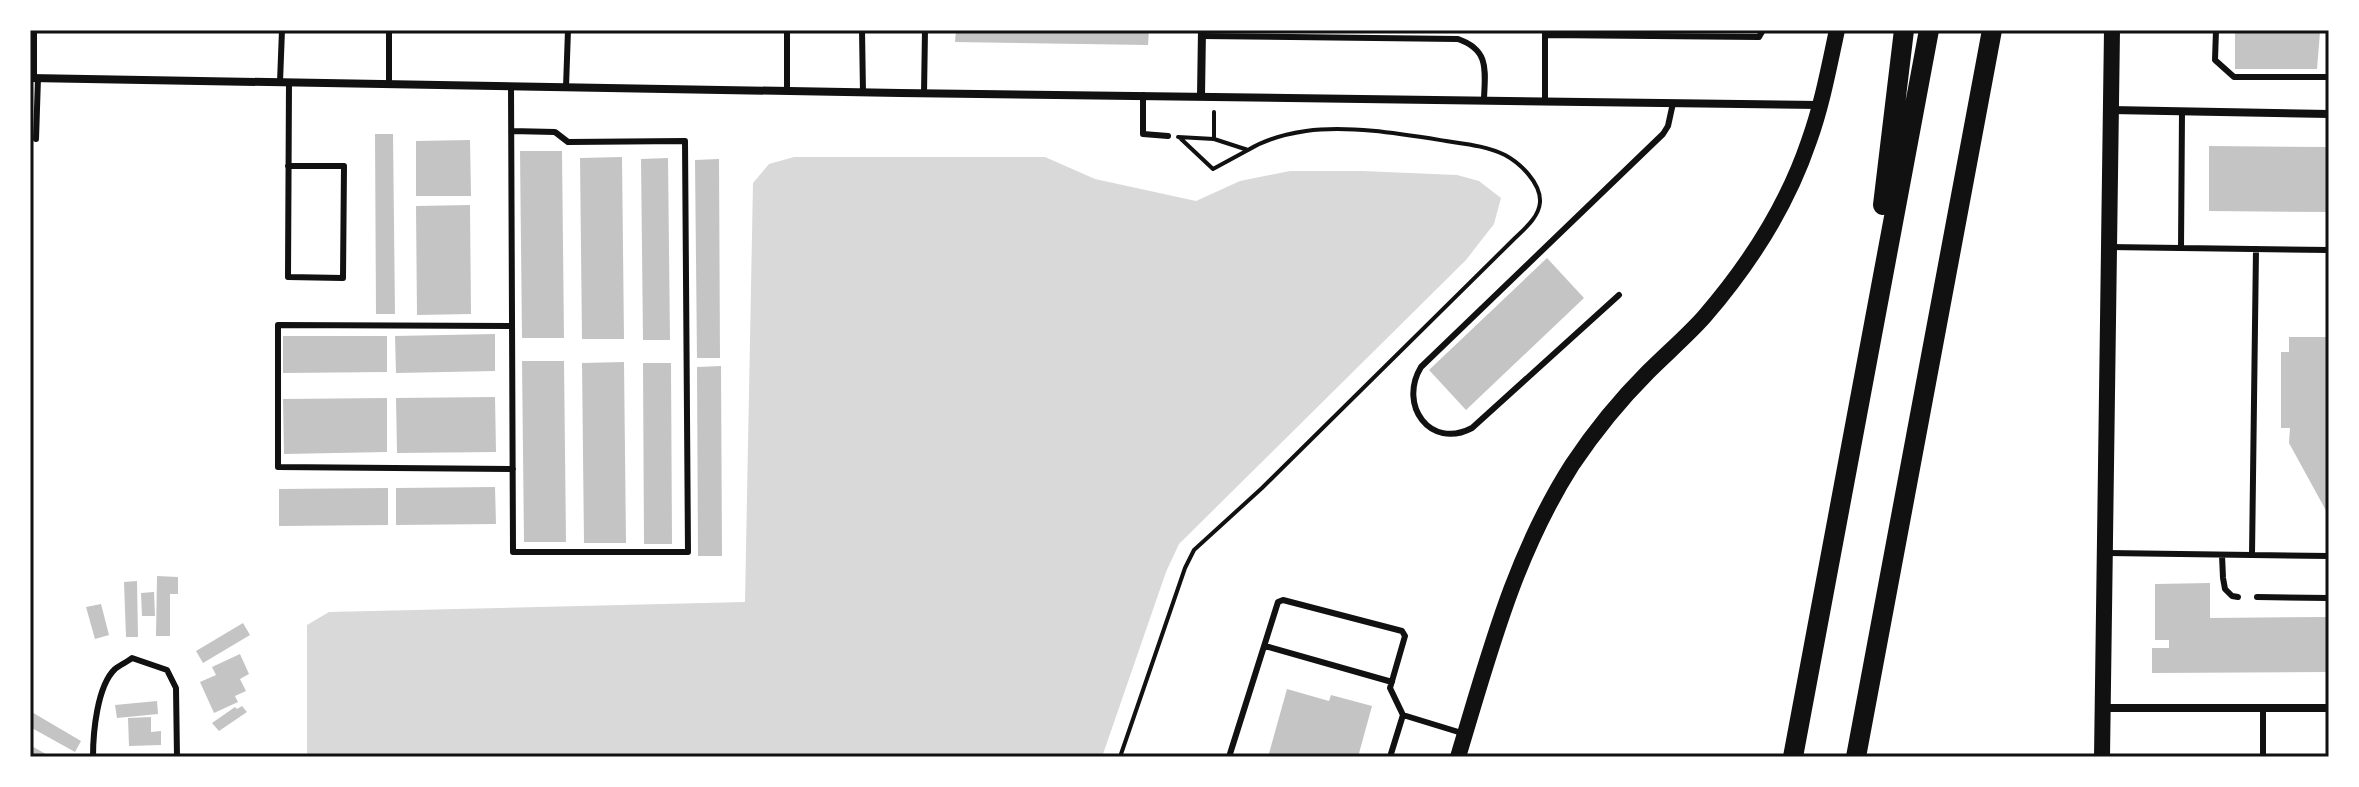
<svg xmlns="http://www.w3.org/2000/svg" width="2359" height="787" font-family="Quicksand,sans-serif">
<rect width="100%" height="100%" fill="#fff"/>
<path fill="#d9d9d9" d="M794,157H1045L1095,179L1196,201L1240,181L1290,171H1362L1457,175L1479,181L1501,198L1494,224L1466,260L1179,544L1166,572L1102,757H307V625L329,612L745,602L753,183L769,164Z"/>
<path fill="#c4c4c4" d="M956,30H1149L1148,45L955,42Z
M2297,32H2320L2317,69H2235V33Z
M375,134H393L395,314H376Z
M470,140L471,196H416V141Z
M2209,146L2329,147V212L2209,211Z
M520,151H562L564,338H522Z
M622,157L624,339H582L580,158Z
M668,158L670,340H643L641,159Z
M719,159L720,358H697L695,160Z
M470,205L471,314L417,315L416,206Z
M1547,258L1584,298L1466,410L1429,370Z
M495,334V371L396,373L395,336Z
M283,336H387V372L283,373Z
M2289,337H2329V516L2289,443L2290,428H2281V352H2289Z
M522,361H564L566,542H524Z
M624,362L626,543H584L582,363Z
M643,363H671L672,544H644Z
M721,366L722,556H698L697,367Z
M495,397L496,452L397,453L396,398Z
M387,398V452L284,454L283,399Z
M495,487L496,524L396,525V488Z
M388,488V525L279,526V489Z
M157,576L178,577V594H170V636H156Z
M137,581L138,637H126L124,582Z
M2210,583V618L2329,617V672L2152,673V648H2169V640H2155V584Z
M154,592L155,616H142L141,593Z
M101,604L109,635L95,639L86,607Z
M243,623L250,635L203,663L196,651Z
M240,654L249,674L240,679L246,691L235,696L238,702L214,713L200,682L216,675L212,667Z
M1287,689L1329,701L1331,695L1372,706L1358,757H1268Z
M157,701L158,714L117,718L115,705Z
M242,706L247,712L219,731L212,723L235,707L237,709Z
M30,711L81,741L75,752L30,727Z
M151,717V732L161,731V745L129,746L128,718Z
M30,745L51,757H30Z"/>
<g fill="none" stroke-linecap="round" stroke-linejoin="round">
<path stroke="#111" stroke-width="4" d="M1180,138L1213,169L1248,150
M1214,139V112
M1120,757L1185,568L1194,550L1262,488L1512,241C1523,230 1539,218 1540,202C1541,183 1520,163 1505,155C1487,146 1466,144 1446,141C1402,134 1349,125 1306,131C1285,134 1266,139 1248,150L1214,139L1178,137"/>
<path stroke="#111" stroke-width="6" d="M787,30V91
M862,30L863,93
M2216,30L2215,60L2234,77H2329
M1545,35L1759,37L1763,30
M1202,36L1458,39C1490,50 1485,71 1484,99
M34,78V30
M280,82L282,30
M389,84V30
M511,86L513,552H688L685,141L568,142L555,132L511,131
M566,87L568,30
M924,94L925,30
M1143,95V134L1168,136
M1545,100V30
M36,139L38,78
M288,166H344L343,278L288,277L289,82
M2109,247L2329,250
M2181,248L2182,112
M1619,295L1472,428C1430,450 1398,405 1421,367L1663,134L1668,126L1673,103
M512,326L278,325V467L513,469
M2108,553L2329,556
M2222,555L2223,578L2225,589L2232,596L2238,597
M2252,555L2256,249
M2257,597L2329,598
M1265,646L1392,682
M2263,708V757
M1403,715L1465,734
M93,757C93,733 97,686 115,669C120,665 127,662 132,658L167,670L176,688L177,757
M1229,757L1278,602L1283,600L1402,631L1405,636L1390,688L1403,715L1390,757"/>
<path stroke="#111" stroke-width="8" d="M30,78L900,93L1819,105
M1201,96L1202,30
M2111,110L2329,114
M2102,708H2329"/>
<path stroke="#111" stroke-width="16" d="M1458,757C1489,655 1514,556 1572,465C1594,432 1620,400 1648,372C1667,353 1687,336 1704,317C1749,265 1787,206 1809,141C1822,105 1829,67 1837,30
M2102,757L2112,30"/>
<path stroke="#111" stroke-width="20" d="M1883,205L1904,30
M1793,757L1929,30
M1856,757L1992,30"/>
</g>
<rect width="2359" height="787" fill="none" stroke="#ffffff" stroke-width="64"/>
<rect x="32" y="32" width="2295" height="723" fill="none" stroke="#111" stroke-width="3"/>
</svg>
